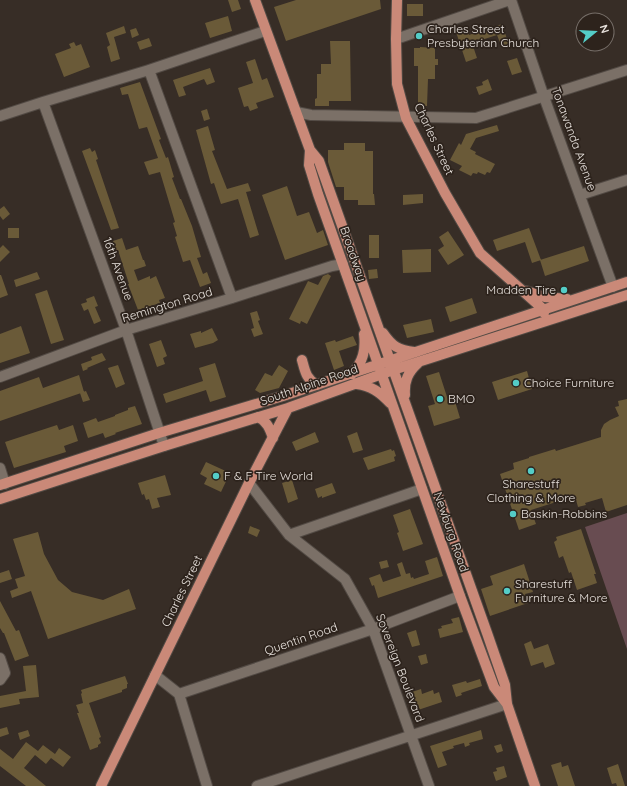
<svg xmlns="http://www.w3.org/2000/svg" width="627" height="786" font-family="Quicksand,sans-serif">
<rect width="100%" height="100%" fill="#372d26"/>
<path fill="#684c51" d="M627,513V649L585,527Z"/>
<path fill="#6a5a38" d="M228,0H238L241,9L232,12Z
M296,0H380L381,9L286,41L274,7Z
M407,4H423V16H407Z
M228,16L232,31L210,38L205,23Z
M502,24L509,45L502,48L497,35L472,43L477,58L466,62L456,32L467,28L469,35Z
M124,26L126,33L114,37L120,59L111,62L107,47L110,45L106,33Z
M136,28L139,35L132,38L130,30Z
M149,38L152,46L140,50L137,42Z
M330,41H350L351,101H329V106H315V99L317,98V74H321V64H331Z
M74,42L76,46L81,44L90,67L64,77L55,54L71,48L69,44Z
M420,47L435,48V59H438V65H435V79H428L427,106H418V66H414V48H420Z
M517,58L522,72L512,75L507,61Z
M255,59L262,80L267,78L274,97L256,103L258,108L250,111L248,106L244,107L238,88L253,83L246,62Z
M210,68L215,82L207,85L204,79L183,87L186,95L179,97L173,80Z
M488,79L492,90L479,95L476,87L483,85L482,82Z
M140,82L161,139L159,140L166,158L168,157L174,177L172,178L180,199H181L192,226L201,257L197,258L203,274L207,272L211,283L200,287L190,260L183,262L175,237L177,236L173,223L175,222L160,172L149,175L144,162L158,158L147,127L139,129L128,94L122,95L120,88Z
M207,109L210,119L204,121L201,111Z
M497,125L499,131L476,138L470,149L476,152L475,154L495,164L490,173L487,172L485,175L478,172L477,174L473,173L471,176L459,170L462,166L450,160L459,143L461,145L466,134Z
M208,126L215,150L212,151L227,189L248,183L251,191L246,192L259,235L250,238L238,199L221,204L214,183L211,184L196,130Z
M344,143H365V151H373V194H374L375,205H358V200H344V187H336L328,162V150H344Z
M90,148L92,152L95,150L98,159L96,160L119,228L111,230L82,151Z
M287,186L297,216L309,212L317,233L323,230L328,245L285,260L262,195Z
M423,194V203L403,205V195Z
M4,206L10,214L3,220L0,216V209Z
M8,228H19V238H8Z
M529,228L541,260L532,263L525,242L497,251L493,240Z
M448,231L464,255L448,265L438,250L444,246L439,237Z
M369,235H379V258H369Z
M122,238L126,250L138,246L143,260H144L146,266L134,270L138,281L150,276V279L156,276L165,298L159,300L160,303L138,310L128,284H129L118,250H116L113,241Z
M3,245L10,252L0,262V248Z
M584,246L589,261L545,276L540,260Z
M431,249V272L403,273L402,250Z
M377,269L378,278L369,279L368,270Z
M37,272L40,279L16,287L14,280Z
M328,274L331,276L307,324L301,321L300,324L289,319L308,281L318,285L323,276Z
M0,275H1L8,295L0,298Z
M47,290L64,340L51,344L35,294Z
M94,296L98,306L95,307L101,321L94,324L88,309L84,311L81,304L87,302L86,299Z
M472,298L477,313L450,322L445,307Z
M257,311L260,320L258,321L263,334L254,337L251,329L254,328L250,313Z
M431,319L434,332L407,338L403,325Z
M21,326L30,353L0,363V334Z
M212,328L218,340L213,343L195,348L190,334L201,331V333Z
M353,336L357,345L339,351L344,366L334,370L325,343L335,340L336,342Z
M161,340L167,356L163,358L165,364L157,367L149,344Z
M102,353L106,360L87,368L88,369L83,371L81,364L92,360L91,357Z
M215,363L226,397L210,402L206,390L166,403L163,394L203,381L199,368Z
M118,365L125,384L116,388L108,368Z
M279,365L288,371L279,388L260,393L255,390L265,373L272,376Z
M527,371L532,389L498,400L492,382Z
M439,372L448,400L454,398L460,418L434,426L428,406L435,404L426,376Z
M79,375L84,392L0,421V391L39,377L43,388Z
M86,391L90,400L83,402L80,393Z
M627,399V505L606,512L602,498L585,503L586,505L578,507L575,496L531,510L536,524L519,530L500,474L514,469L513,463L529,458V457L555,449L556,451L601,437V430L604,424L610,420L619,416L615,407L619,406L618,401Z
M135,406L142,424L115,433L116,434L105,438L103,433L88,438L83,423L96,418L98,422L115,416V415L128,410V408Z
M57,425L59,430L73,425L78,441L64,446L66,452L14,468L5,442Z
M315,432L319,442L296,451L292,442Z
M357,432L363,450L353,453L347,436Z
M391,449L392,451L394,450L396,456L394,457L395,461L368,470L363,458Z
M206,462L230,473L221,492L204,484L207,478L200,474Z
M165,475L171,495L157,498L160,507L152,509L149,499L146,500L144,494L142,495L138,483Z
M292,480L298,499L288,503L282,483Z
M332,483L336,493L322,498V496L318,498L315,489Z
M410,509L423,544L403,551L397,533L399,532L393,515Z
M250,526L260,530L257,537L248,533Z
M581,529L596,574H594L597,583L577,590L571,572L569,573L563,556L559,558L554,542L557,540L556,537Z
M38,532L44,554L58,580L72,592L103,600L129,589L136,609L48,639L31,591L12,598L10,591L18,588L15,579L25,576L13,539Z
M437,557L443,576L378,598L374,585L372,586L369,578L380,574L383,582L401,576L397,564L402,562L406,574L410,573L411,578L413,577L414,579L429,574L425,561Z
M387,560L389,567L381,569L379,562Z
M524,564L533,592L525,594L528,603L490,616L481,589L493,585L490,576Z
M9,570L12,579L0,583V573Z
M0,601L16,631L19,630L29,656L15,661L4,633H3L0,628Z
M459,617L463,632L440,638L438,629L442,628L441,626L453,623L451,619Z
M416,630L420,645L412,647L407,633Z
M531,641L534,649L548,644L555,664L545,668L543,662L531,666L524,644Z
M426,654L428,663L421,665L418,656Z
M36,665L39,697L19,699L20,704L0,708V696L26,691L23,666Z
M125,676L128,684H127V688L122,690V692L89,703L101,737L99,738L101,743L98,745V747L90,750L77,713H79L76,705L83,703L81,694L82,693L81,690Z
M480,679L482,686L461,693L462,695L456,697L452,685L466,681L467,683Z
M421,689L422,694L433,690L434,694L439,692L442,702L418,710L412,692Z
M7,727L9,734L0,737V729Z
M28,730L30,736L20,740L18,733Z
M481,730L483,739L469,743L470,745L465,747L464,743L453,746L454,748L442,752L447,765L438,768L430,746Z
M26,742L38,751L43,745L55,754L59,748L71,757L63,767L51,758L46,764L35,755L24,768L46,786H26L0,766V749L13,759Z
M501,744L503,751L497,753L494,746Z
M561,762L562,767L568,765L575,786H558L551,765Z
M618,764L625,786H617L616,783L612,784L607,768Z
M504,766L507,777L496,781L493,772L497,771L496,768Z"/>
<g fill="none" stroke-linecap="round" stroke-linejoin="round">
<defs>
<path id="minor" d="M511,0L544,97L613,287
M396,39L510,0
M149,70L232,298
M43,102L126,330L164,446
M296,112L311,115L476,118L627,70
M0,116L43,102L149,70L265,31
M580,195L627,180
M0,377L126,330L232,298L332,266L343,264
M0,468L5,484
M249,483L289,535L345,579L373,629L429,786
M289,535L422,489
M0,658L5,673L0,680
M155,675L179,694L373,629L460,596
M179,694L207,786
M257,786L507,704"/>
<path id="major" d="M255,0L310,150L319,161L487,633L505,685L507,704L535,786
M397,0L396,39L397,84L406,118L445,193L480,253L543,309L544,313
M310,150L309,165L318,194L460,596L494,687L507,704
M526,291L545,297L567,299
M383,333C392,346 398,350 414,352
M302,360C305,371 306,379 317,385
M352,374C363,362 366,350 364,334
M357,384C371,386 380,392 390,403
M405,395C404,381 408,372 418,363
M258,417C267,421 270,429 273,438
M0,485L159,433L283,396L627,282
M0,499L164,446L288,408L393,370L627,295
M101,786L249,483L288,408"/>
</defs>
<use href="#minor" stroke="#524a44" stroke-width="12"/>
<use href="#major" stroke="#524a44" stroke-width="12"/>
<use href="#minor" stroke="#7b7067" stroke-width="10"/>
<use href="#major" stroke="#ca8978" stroke-width="10"/>
</g>
<g fill="#54cdc7" stroke="#2d231c" stroke-width="1.5">
<circle cx="419" cy="36" r="4"/>
<circle cx="564" cy="290" r="4"/>
<circle cx="516" cy="383" r="4"/>
<circle cx="440" cy="399" r="4"/>
<circle cx="531" cy="471" r="4"/>
<circle cx="216" cy="476" r="4"/>
<circle cx="513" cy="514" r="4"/>
<circle cx="507" cy="591" r="4"/>
</g>
<g text-anchor="middle" stroke-width="3.5" stroke-linejoin="round" paint-order="stroke">
<g font-size="12" fill="#e7e1dc" stroke="#2d231c" text-anchor="start">
<text x="427" y="33">Charles Street<tspan x="427" dy="14">Presbyterian Church</tspan></text>
<text x="556" y="294" text-anchor="end">Madden Tire</text>
<text x="524" y="387">Choice Furniture</text>
<text x="448" y="403">BMO</text>
<text x="224" y="480">F &amp; F Tire World</text>
<text x="531" y="488" text-anchor="middle">Sharestuff<tspan x="531" dy="14">Clothing &amp; More</tspan></text>
<text x="521" y="518">Baskin-Robbins</text>
<text x="515" y="588">Sharestuff<tspan x="515" dy="14">Furniture &amp; More</tspan></text>
</g>
<g font-size="12" fill="#e7e1dc" stroke="#2d231c">
<text transform="translate(434 139) rotate(65)" y="4">Charles Street</text>
<text transform="translate(574 139) rotate(70)" y="4">Tonawanda Avenue</text>
<text transform="translate(353 254) rotate(71)" y="4">Broadway</text>
<text transform="translate(118 269) rotate(70)" y="4">16th Avenue</text>
<text transform="translate(167 305) rotate(-17)" y="4">Remington Road</text>
<text transform="translate(309 385) rotate(-19)" y="4">South Alpine Road</text>
<text transform="translate(451 532) rotate(71)" y="4">Newburg Road</text>
<text transform="translate(182 591) rotate(-64)" y="4">Charles Street</text>
<text transform="translate(301 639) rotate(-19)" y="4">Quentin Road</text>
<text transform="translate(400 668) rotate(69)" y="4">Sovereign Boulevard</text>
</g>
</g>
<g transform="translate(595 32) rotate(72)"><circle r="19" fill="#2d231c" stroke="#776f69"/>
<path d="M0-3L7 15L0 10L-7 15Z" fill="#54cdc7"/>
<text y="-6" font-size="11" font-weight="bold" text-anchor="middle" fill="#e7e1dc">N</text>
</g>
</svg>
